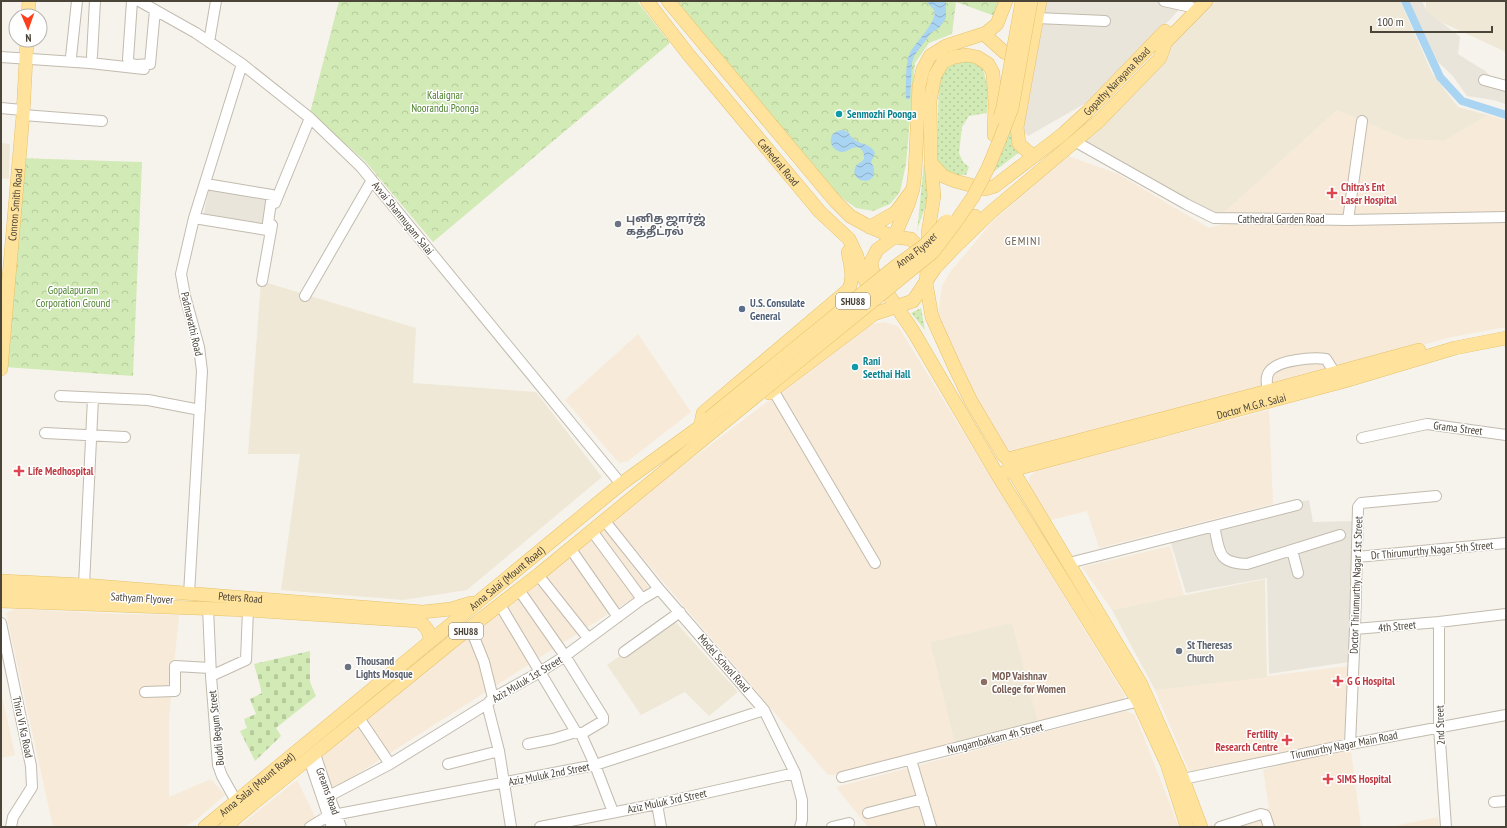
<svg xmlns="http://www.w3.org/2000/svg" width="1507" height="828" font-family="'PT Sans Narrow','Noto Sans Tamil',sans-serif">
<defs>
<pattern id="grass-dots" width="8" height="8" patternUnits="userSpaceOnUse"><rect width="8" height="8" fill="#d2eab5"/><path d="M2 2h.1M6 6h.1" fill="none" stroke="#b6ca9c" stroke-width="1.8" stroke-linecap="round"/></pattern>
<pattern id="forest-crowns" width="20" height="18" patternUnits="userSpaceOnUse"><rect width="20" height="18" fill="#d2eab5"/><path d="M2 6a3 3 0 1 1 6 0M12 15a3 3 0 1 1 6 0" fill="none" stroke="#b6ca9c"/></pattern>
<pattern id="cemetery-stones" width="16" height="16" patternUnits="userSpaceOnUse"><rect width="16" height="16" fill="#d2eab5"/><path d="M2 7V4a2 2 0 0 1 4 0v3zM10 15v-3a2 2 0 0 1 4 0v3z" fill="#b6ca9c"/></pattern>
<pattern id="water-waves" width="16" height="10" patternUnits="userSpaceOnUse"><rect width="16" height="10" fill="#a9d4f2"/><path d="M0 5q4-4 8 0t8 0" fill="none" stroke="#8caec5"/></pattern>
</defs>
<rect width="100%" height="100%" fill="#f6f3ec"/>
<path fill="#eae5da" d="M1037,1H1187L1100,95L1028,136L1022,131Z
M1409,1H1422L1426,10L1460,37L1458,54L1485,71L1506,91V104L1493,100L1467,96L1452,75L1438,62Z
M210,184L274,197L267,235L202,222Z
M1309,500L1313,522L1355,521L1349,662L1269,674L1267,578L1186,593L1170,540L1277,515L1275,506Z"/>
<path fill="#f7ead8" d="M1337,110L1405,139L1444,141L1488,115L1506,120V212L1219,217Z
M1068,156L1118,174L1209,228L1234,221L1506,220V327L1452,337L1015,454L1004,446L954,359L937,323L942,286L950,272L993,221Z
M884,322L898,326L1125,696L1122,701L1038,722L1012,623L930,642L955,744L833,775H828L613,523L615,517L869,325Z
M638,334L691,412L628,461L619,463L565,400Z
M1269,410L1273,504L1099,548L1087,511L1051,520L1029,489V477L1037,470Z
M606,528L649,588L332,790L321,757L466,639Z
M1170,546L1184,596L1112,610L1082,567Z
M15,609L121,614L179,615L169,718V797L211,779L225,795L196,820L184,827H53L6,613Z
M1348,666L1344,740L1195,773L1189,771L1155,690Z
M1,691L15,755L1,758Z
M1126,711L1135,715L1179,827H868L836,787Z
M1350,744L1361,827H1206L1269,808L1263,770Z
M297,780L320,827H238Z
M1438,817L1439,827H1389Z"/>
<path fill="#efe8d6" d="M1211,1H1400L1432,73L1458,107L1488,115L1444,141L1405,139L1337,110L1219,217L1084,140Z
M1426,1H1506V52L1441,22L1426,10Z
M1,143L10,144L9,179L1,178Z
M261,281L416,328L413,383L536,392L602,477L467,590L403,600L281,590L300,454H248Z
M1265,579L1267,677L1155,690L1112,610Z
M673,619L738,692L709,716L685,692L641,715L607,665Z
M1012,623L1038,722L955,744L930,642Z"/>
<path fill="url(#grass-dots)" d="M970,61L981,66C989,82 988,96 987,113L969,116L962,127L959,153L963,162L969,167L966,175H946L937,163L939,77C948,64 954,62 970,61Z
M1010,125L1013,141L1021,151L988,176Z
M927,160L931,191L918,227L917,233L924,162Z
M921,308L925,330L911,313Z"/>
<path fill="url(#forest-crowns)" d="M339,1H637L670,43L433,242L365,161L310,113Z
M677,1H1000L995,16L956,2L952,34L929,43L915,63L906,164L900,192L890,204L873,211L856,208L831,190Z
M17,158L142,162L133,376L5,367Z"/>
<path fill="url(#cemetery-stones)" d="M310,651V682L316,696L276,728L281,736L255,761L240,731L247,728L244,719L256,714L250,699L262,693L254,664Z"/>
<path fill="url(#water-waves)" d="M926,1H946V18L939,28L931,33L914,56L912,63L910,99H906C906,87 905,63 910,53C914,44 939,20 934,10C932,7 928,4 926,1Z
M843,130L848,132C856,147 870,141 875,153L871,162C885,187 849,185 855,168C857,163 861,163 864,159C864,156 864,153 862,150C855,143 849,152 842,152C832,151 827,140 834,133C837,131 840,130 843,130Z"/>
<g fill="none" stroke-linecap="round" stroke-linejoin="round">
<path stroke="#a9d4f2" stroke-width="8" d="M1405,1L1440,77L1462,101L1506,115"/>
<defs>
<path id="minor" d="M132,1L128,59L130,64L137,65L150,64L155,10
M139,1L196,33L242,64L310,118L361,167L621,484
M1164,1L1191,7
M1037,18L1105,21
M209,42L216,1
M92,56L95,1
M1,57L90,63L144,69
M71,57L77,1
M1484,80L1506,86
M1,108L22,110
M23,115L102,121
M1076,142L1186,204L1214,218L1348,220L1506,217
M275,203L310,118
M194,218L267,230L272,195L206,184
M1348,220L1362,121
M262,281L272,225
M305,296L372,180
M773,390L875,563
M1268,391C1267,385 1265,378 1269,372C1277,360 1312,357 1326,359L1335,373
M60,396L148,400L200,410
M45,433L125,437
M1362,438L1427,424L1506,435
M604,520L659,589L764,710L795,773L798,785L802,800V820L800,827
M1214,526C1220,552 1217,563 1247,564L1340,535
M592,531L642,599
M570,548L618,617
M1292,550L1298,573
M1357,557L1506,543
M1069,563L1297,505
M538,575L588,638
M84,585L93,398
M519,590L565,656L603,717V721L581,734
M189,594L202,371L199,347L185,296L181,274L194,218L242,64
M500,605L576,732L581,734L595,765L613,812
M208,608L211,676L218,765L222,776L236,801
M1439,622V727L1446,827
M1,623L31,766L32,787L13,817L11,827
M470,627L484,662L493,698
M1355,629L1439,622L1506,614
M624,652L680,612
M211,676L246,660L248,610
M145,692L175,691V666L210,668
M487,704L499,751L511,827
M359,718L390,764
M528,744L553,739L576,732
M1350,744L1355,629L1358,507L1361,503L1436,496
M315,754L329,796L341,827
M309,759L332,827
M911,760L931,827
M448,764L499,751
M842,777L1143,700
M1183,779L1350,744L1506,715
M329,796L390,764L487,704L493,698L540,672L565,656L642,599L659,589
M1494,802L1506,801
M657,804L661,827
M868,813L923,799
M310,827L328,816L595,765L764,710
M540,827L657,804L795,773
M832,827L849,823
M1220,827L1261,814L1265,815L1269,827"/>
<g id="major">
<path id="s1" d="M647,1L688,54L820,212L849,239L857,256L862,274L874,298"/>
<path d="M668,1L835,201L850,216L870,227L894,237L911,239L928,257L926,283L932,317L955,368L971,401L1003,455L1008,459L1012,469L1141,684L1183,779L1201,827"/>
<path d="M28,16L29,1"/>
<path d="M984,34L1004,52L1022,60"/>
<path d="M1161,47L1206,1"/>
<path d="M1033,156L1019,144L1017,127L1040,1"/>
<path id="s2" d="M931,163L943,176L955,181L985,189L995,186L1063,134L1087,112L1165,31"/>
<path d="M913,189L908,205L894,237L877,250L871,262L873,272L913,331L997,474L1138,701L1167,764L1187,827"/>
<path d="M870,227L896,212L913,189L915,172L919,86L923,69L930,56L946,46L986,33L997,24L1006,1"/>
<path d="M943,243L975,216"/>
<path d="M928,250V233L934,196L931,163L930,101L935,75L943,62L954,57L967,55L977,57L988,64L993,73L995,103L994,135"/>
<path id="s3" d="M1,369L23,115L27,40"/>
<path d="M769,393L874,314L913,301L935,268L953,249L990,213L1099,121L1160,58L1166,41"/>
<path d="M701,423L703,413L848,290C855,279 850,264 848,252"/>
<path d="M1008,459L1268,391L1419,350"/>
<path id="s4" d="M1005,472L1345,381L1455,348L1506,338"/>
<path id="s5" d="M1,581L84,585L423,612L451,609L471,603"/>
<path d="M1,591L125,597"/>
<path d="M1,601L248,610L419,621C426,627 430,631 430,641"/>
<path id="s6" d="M205,827L621,484L701,426L709,418"/>
<path d="M226,827L239,815L463,633L538,575L717,428"/>
</g>
</defs>
<use href="#minor" stroke="#c2bbae" stroke-width="12"/>
<use href="#major" stroke="#e6c16a" stroke-width="14"/>
<use href="#minor" stroke="#fff" stroke-width="10"/>
<use href="#major" stroke="#ffe39c" stroke-width="13"/>
<defs>
<g id="major-bridge">
<path d="M1000,117L1003,107L1022,1"/>
<path id="s7" d="M709,418L896,266L925,245L947,221"/>
<path d="M717,428L933,252L955,223L973,197L988,168L1000,139L1012,108L1031,1"/>
</g>
</defs>
<use href="#major-bridge" stroke="#e6c16a" stroke-width="14" stroke-linecap="butt"/>
<use href="#major-bridge" stroke="#ffe39c" stroke-width="13"/>
</g>
<g fill="#0f9aa8" stroke="#fff" stroke-width="1.5">
<circle cx="839" cy="114" r="4"/>
<circle cx="855" cy="367" r="4"/>
</g>
<g fill="#e0444e" stroke="#fff" stroke-width="1.5">
<path d="M1330 187h4v4h4v4h-4v4h-4v-4h-4v-4h4z"/>
<path d="M17 465h4v4h4v4h-4v4h-4v-4h-4v-4h4z"/>
<path d="M1336 675h4v4h4v4h-4v4h-4v-4h-4v-4h4z"/>
<path d="M1285 734h4v4h4v4h-4v4h-4v-4h-4v-4h4z"/>
<path d="M1326 773h4v4h4v4h-4v4h-4v-4h-4v-4h4z"/>
</g>
<g fill="#6b7280" stroke="#fff" stroke-width="1.5">
<circle cx="618" cy="224" r="4"/>
<circle cx="1179" cy="651" r="4"/>
<circle cx="348" cy="667" r="4"/>
</g>
<circle fill="#5c6f8a" stroke="#fff" stroke-width="1.5" cx="742" cy="309" r="4"/>
<circle fill="#8d6e63" stroke="#fff" stroke-width="1.5" cx="984" cy="682" r="4"/>
<g text-anchor="middle" stroke-width="3" stroke-linejoin="round" paint-order="stroke">
<g fill="#fff" stroke="#817c74" stroke-width="1">
<rect x="836" y="293" width="34" height="16" rx="3"/>
<rect x="449" y="623" width="34" height="16" rx="3"/>
</g>
<g font-size="10" font-weight="bold" fill="#4b4439">
<text x="853" y="305">SHU88</text>
<text x="466" y="635">SHU88</text>
</g>
<g font-size="11" fill="#4b4439" stroke="#fff">
<text dy="4" stroke="none"><textPath href="#s2" startOffset="233">Gopathy Narayana Road</textPath></text>
<text dy="4" stroke="none"><textPath href="#s1" startOffset="208">Cathedral Road</textPath></text>
<text dy="4" stroke="none"><textPath href="#s3" startOffset="165">Conron Smith Road</textPath></text>
<text transform="translate(403 218) rotate(51)" y="4">Avvai Shanmugam Salai</text>
<text x="1281" y="223">Cathedral Garden Road</text>
<text dy="4" stroke="none"><textPath href="#s7" startOffset="267">Anna Flyover</textPath></text>
<text transform="translate(192 324) rotate(77)" y="4">Padmavathi Road</text>
<text dy="4" stroke="none"><textPath href="#s4" startOffset="255">Doctor M.G.R. Salai</textPath></text>
<text transform="translate(1458 428) rotate(7)" y="4">Grama Street</text>
<text transform="translate(1432 550) rotate(-5)" y="4">Dr Thirumurthy Nagar 5th Street</text>
<text dy="4" stroke="none"><textPath href="#s6" startOffset="391">Anna Salai (Mount Road)</textPath></text>
<text transform="translate(1356 585) rotate(-88)" y="4">Doctor Thirumurthy Nagar 1st Street</text>
<text transform="translate(142 598) rotate(3)" y="4">Sathyam Flyover</text>
<text dy="4" stroke="none"><textPath href="#s5" startOffset="240">Peters Road</textPath></text>
<text transform="translate(1397 626) rotate(-5)" y="4">4th Street</text>
<text transform="translate(724 663) rotate(49)" y="4">Model School Road</text>
<text transform="translate(527 679) rotate(-31)" y="4">Aziz Muluk 1st Street</text>
<text transform="translate(1440 725) rotate(-92)" y="4">2nd Street</text>
<text transform="translate(23 727) rotate(78)" y="4">Thiru Vi Ka Road</text>
<text transform="translate(216 728) rotate(-96)" y="4">Buddi Begum Street</text>
<text transform="translate(995 738) rotate(-14)" y="4">Nungambakkam 4h Street</text>
<text transform="translate(1344 745) rotate(-11)" y="4">Tirumurthy Nagar Main Road</text>
<text transform="translate(549 774) rotate(-11)" y="4">Aziz Muluk 2nd Street</text>
<text dy="4" stroke="none"><textPath href="#s6" startOffset="67">Anna Salai (Mount Road)</textPath></text>
<text transform="translate(328 791) rotate(70)" y="4">Greams Road</text>
<text transform="translate(667 801) rotate(-12)" y="4">Aziz Muluk 3rd Street</text>
</g>
<g font-size="11" fill="#4a7f2a" stroke="#fff">
<text x="445" y="99">Kalaignar<tspan x="445" dy="13">Noorandu Poonga</tspan></text>
<text x="73" y="294">Gopalapuram<tspan x="73" dy="13">Corporation Ground</tspan></text>
</g>
<g font-size="11" font-weight="bold" fill="#0d838f" stroke="#fff" text-anchor="start">
<text x="847" y="118">Senmozhi Poonga</text>
<text x="863" y="365">Rani<tspan x="863" dy="13">Seethai Hall</tspan></text>
</g>
<g font-size="11" font-weight="bold" fill="#be3a42" stroke="#fff" text-anchor="start">
<text x="1341" y="191">Chitra's Ent<tspan x="1341" dy="13">Laser Hospital</tspan></text>
<text x="28" y="475">Life Medhospital</text>
<text x="1347" y="685">G G Hospital</text>
<text x="1278" y="738" text-anchor="end">Fertility<tspan x="1278" dy="13">Research Centre</tspan></text>
<text x="1337" y="783">SIMS Hospital</text>
</g>
<g font-size="11" font-weight="bold" fill="#5b616d" stroke="#fff" text-anchor="start">
<text x="626" y="222">புனித ஜார்ஜ்<tspan x="626" dy="13">கத்தீட்ரல்</tspan></text>
<text x="1187" y="649">St Theresas<tspan x="1187" dy="13">Church</tspan></text>
<text x="356" y="665">Thousand<tspan x="356" dy="13">Lights Mosque</tspan></text>
</g>
<g font-size="11" font-weight="bold" fill="#4e5e75" stroke="#fff" text-anchor="start">
<text x="750" y="307">U.S. Consulate<tspan x="750" dy="13">General</tspan></text>
</g>
<g font-size="11" font-weight="bold" fill="#785e54" stroke="#fff" text-anchor="start">
<text x="992" y="680">MOP Vaishnav<tspan x="992" dy="13">College for Women</tspan></text>
</g>
<g font-size="12" letter-spacing="1" fill="#6e6250" stroke="#fff">
<text x="1023" y="245">GEMINI</text>
</g>
</g>
<rect width="1507" height="828" fill="none" stroke="#4b4439" stroke-width="4"/>
<g transform="translate(28 28) rotate(178)"><circle r="19" fill="#ffffff" stroke="#b7b4b0"/>
<path d="M0-3L7 15L0 10L-7 15Z" fill="#fc3f1d"/>
<text y="-6" font-size="11" font-weight="bold" text-anchor="middle" fill="#4b4439">N</text>
</g>
<path d="M1371 26v6h121v-6" fill="none" stroke="#4b4439" stroke-width="2"/>
<text x="1377" y="26" font-size="12" fill="#4b4439" stroke="#ffffff" stroke-width="3" paint-order="stroke">100 m</text>
</svg>
